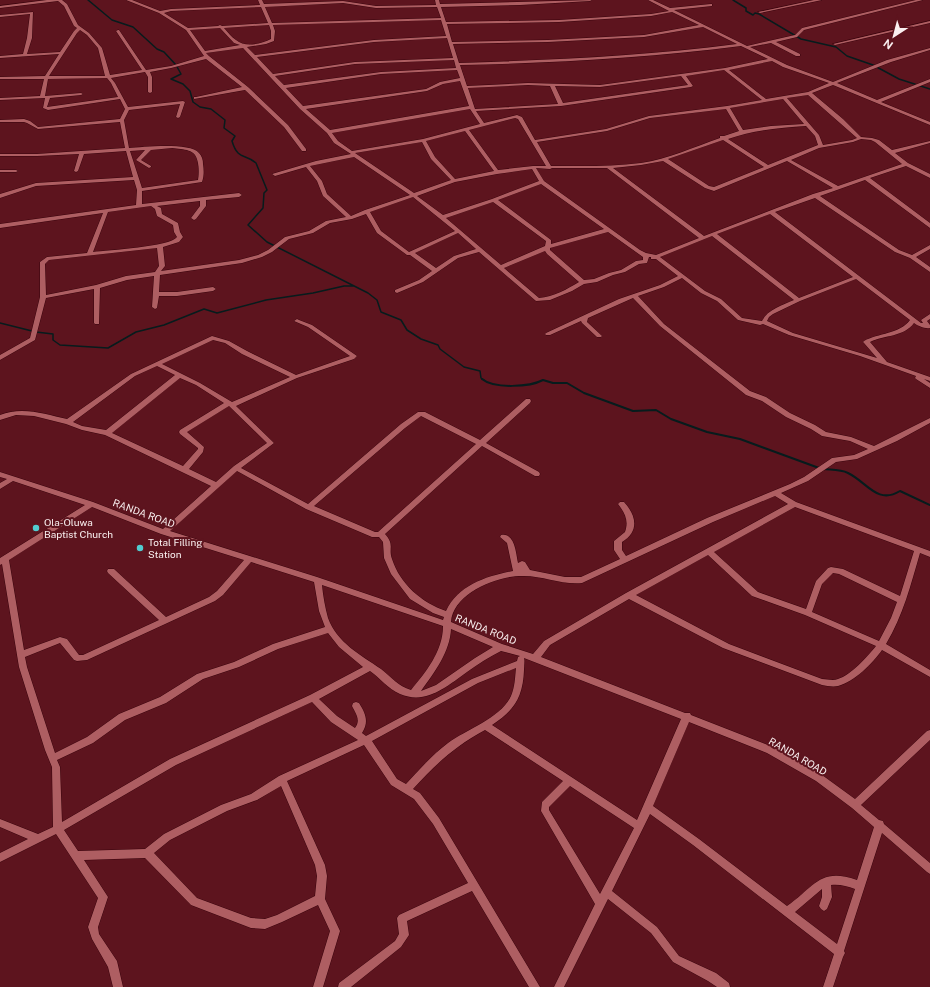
<svg xmlns="http://www.w3.org/2000/svg" width="930" height="987" font-family="'Public Sans',sans-serif">
<rect width="100%" height="100%" fill="#5d141e"/>
<g fill="none" stroke-linecap="round" stroke-linejoin="round">
<path stroke="#061c1d" stroke-width="1.5" d="M88,0L112,20L133,27L157,49L164,52L176,65L181,74L171,79L183,84L190,91L193,102L200,107L211,109L225,120L224,128L235,136L232,141C238,161 245,153 256,163L267,190L264,193L263,208L248,225L267,242L368,293L377,300L381,312L401,320L407,330L421,339L438,345L440,349L464,367L480,371L481,378L484,380
M733,0L746,8V11L753,15L755,13L759,14L801,39L836,47L847,56L873,65L899,79L930,89
M0,323L36,332L53,334V340L60,345L108,348L136,332L164,325L204,309L217,313L266,300L313,293L344,286H353"/>
<path stroke="#061c1d" stroke-width="2" d="M482,379C494,389 530,387 543,380L553,383H567L584,393L633,411L656,410L671,419L707,432L740,439L819,468
M823,469C831,470 840,469 848,473C867,482 877,505 900,491L930,505"/>
<defs>
<path id="street" d="M47,0H62L67,4L78,25L89,33L102,48L110,75L142,70L116,31L118,30H119L146,70L171,66L204,56L186,30L159,13L126,0H132L160,11L171,9L260,5L258,0H262L264,4L343,1L376,6L436,5L435,0H439L440,4L592,0L590,1L520,5L441,7L446,22L559,20L651,14L669,11L648,0H653L670,8L711,4H712V6L674,10L747,46L795,35L802,28L916,0H923L804,30L797,37L776,42L800,54V56H796L771,43L750,47L787,65L833,82L887,60L930,48V50L891,62L837,83L877,100L930,79V82L881,102L930,122V125L833,85L812,93L843,119L861,137L872,138L879,140L892,150L930,141V143L895,153L908,163L930,174V178L906,166L870,178L930,223V228L865,180L820,196L899,250L912,255L930,245V249L916,257L930,267V272L910,258L895,252L815,198L775,212L921,323H923L921,320L930,314V319L927,321L930,325V328C925,329 918,326 914,323C904,337 884,335 870,342L887,362L930,377V381L924,379L930,383V388L916,379L915,378L916,376L860,356L789,335L763,324L760,325L738,320L717,301L701,293L682,278L664,287L638,296L664,324L750,391L766,397L790,413L815,425L826,432L851,437L874,446L930,418V423L897,441L857,459L836,462L808,481L781,493L796,502L930,551V557L920,553C911,584 903,616 886,644L930,670V677L882,650C873,663 854,682 838,686C833,687 827,686 822,685L723,648L629,599L550,645L541,657L685,713H690L691,715L773,747L822,775L855,799L927,731L930,730V740L861,805L879,820L883,821L884,824L930,863V874L927,872L882,833L844,951L845,953L843,957L833,987H823L834,954L693,845L650,814L612,891L657,927L679,956L716,973L729,983L730,987H717L708,981L673,962L651,933L608,899L564,987H554L595,904L541,811L542,802L563,781L485,730C454,747 437,763 413,789L420,793L439,818L540,987H529L472,891L407,921L409,935L401,947L351,987H338L339,983L395,941L399,934L397,918L399,915L468,883L433,824L414,799L391,785L364,745L287,781L325,865L327,876L325,899L340,931L323,987H313L330,931L318,905L282,922L265,929L251,928L191,905L145,858L84,860L108,897L98,927L99,934L117,961L123,987H113L108,967L92,939L88,927L98,898L56,834L0,862V853L28,839L0,827V819L38,834L53,827L52,767L45,750L19,667L2,564L0,565V558L85,505L13,481L0,489V483L7,479L0,477V472L93,502L163,529L211,486L105,435L82,430L66,424L34,416L16,415L0,420V415C22,406 45,414 67,419L131,374L212,336L229,341L247,351L296,375L350,356L308,327L294,321L297,319L299,320L312,325L357,356L354,359L297,378L236,406L274,443L241,468L308,504L401,424L418,412H425L480,440L526,399H530L531,401L530,403L486,443L539,472L540,474L539,476H535L482,446L385,534C395,545 388,548 392,559C400,584 422,603 446,611C458,585 487,576 513,571L507,543L500,537L501,535C515,532 516,554 518,563L522,561L525,562L530,570L565,577H581L620,559L614,550V541L625,532C629,521 625,513 618,504L620,502H624C637,516 639,532 622,542V550L626,556L707,518L790,484L804,477L832,458L854,455L868,449L850,441L822,436L811,429L786,417L762,401L746,395L660,326L633,298L588,318L587,322L601,335L602,336L601,337H597L582,323L581,321L550,335H546L545,334L546,333L619,299L660,285L678,276L656,259H651V257H649L647,263L639,264L625,272L613,275L597,282L584,284L572,291L550,300L536,301L479,252L458,258L423,282L397,293L395,292V290L419,280L432,271L410,255H407L377,233L366,214L352,219L330,223L313,233L289,239L272,252L262,257L242,263L160,275L159,292H177L213,287L216,289L213,291L177,296H159L157,308L155,309L152,307L154,276L127,280L100,288L99,324H95L94,323V289L46,298L35,340L0,360V355L30,338L40,297V262L47,257L87,253L103,213L0,228V224L136,205L137,190L134,180L36,186L0,198V194L36,183L133,177L126,151L84,154L78,171L76,172L74,171L79,154L37,156H0V154H37L125,148L120,122L38,129L27,123L24,122H0V120L24,119L30,121L38,127L120,119L125,109L120,99L48,110L43,108L45,98L0,100V98L40,96L44,79H0V77L45,76L59,54L0,58V56L23,54L27,38L30,14L0,17V15L33,12L32,38L27,54L60,52L74,31L77,28L74,26L64,6L58,1L0,8V6ZM343,3L376,8L437,7L441,18L272,23L265,7ZM261,7L268,23L222,26L220,25L218,26L188,28L164,13L171,11ZM672,12L699,25L644,35L548,40L452,42L447,24L559,22L651,16ZM441,20L446,36L374,40L255,55L247,47L266,44L274,41L275,31L273,25ZM269,25L271,31V39C261,44 245,48 236,40C231,37 228,32 224,28ZM703,27L737,44C645,56 552,60 459,63L453,44L548,42L644,37ZM220,28L234,43L240,45L205,51L190,30ZM80,30L87,35L98,48L105,76H49L77,33ZM447,38L453,58L355,62L273,74L257,57L374,42ZM741,46L768,59L725,68L600,85L528,83L467,86L460,65C554,63 648,58 741,46ZM243,48L300,109L327,133L334,143L351,154L316,161L272,174L275,176L306,167L317,181L323,196L346,217L326,221L309,231L285,237L268,250L258,255L239,260L161,271L165,266L163,247L179,242L183,237L180,232L178,223L162,214L161,208L157,206L200,201V206L191,218L194,220L196,219L206,206V200L239,197L242,195L239,193L142,204V191L202,182C204,176 204,171 203,164C203,160 202,156 199,153C190,142 143,147 129,148L124,120L129,110L180,104L176,117L178,118L180,117L185,102L183,101L128,107L115,83L111,78L145,72L148,77V92L150,93L152,92V77L150,72L171,68L206,59L242,87L196,97H194V99L245,90L284,127L302,151H306V149L288,125L248,87L209,56L206,53ZM454,60L456,68L381,72L284,85L275,76L355,64ZM772,61L783,67L829,83L808,92L766,99L729,70ZM457,70L460,78L440,82L426,89L303,106L286,88L381,74ZM724,70L762,100L727,106L649,116L606,129L535,140L522,117L517,115L484,123L476,111L561,106L691,87L693,86L686,76ZM681,76L688,85L563,103L555,86L600,87ZM107,78L111,83L118,97L47,107L50,98L81,95L83,94L81,93L45,96L48,79ZM460,81L469,106L330,130L306,109L427,91L443,84ZM528,85L550,86L558,104L475,109L468,88ZM808,95L857,138L852,140L823,145L819,135L787,98ZM783,99L804,124L771,126L743,130L730,108ZM470,109L480,124L423,139L352,151L338,141L332,133ZM726,109L739,131L724,136H720V138C694,147 668,159 641,163C611,167 581,166 551,166L537,142L607,131L650,118ZM515,118L518,119L546,166H533L498,170L469,130ZM806,126L815,136L818,145L768,165L728,139C753,130 779,128 806,126ZM465,131L494,171L455,179L435,157L426,141ZM861,139L871,140L875,142L902,164L838,186L791,160L819,148L853,142ZM723,140L764,167L714,187L709,186L668,159ZM422,142L431,159L451,180L414,193L355,153ZM172,148C184,150 196,148 198,163C199,169 199,174 198,180L142,188L130,151L145,150L136,160L149,168L151,167V166L141,160L151,150ZM354,157L410,195L365,210L351,216L327,194L322,181L310,166ZM663,161L705,188L714,191L787,161L833,188L813,194L704,236L613,168L641,165ZM536,168L550,169L552,168H607L699,238L656,255L646,253L640,250L544,181ZM532,169L539,181L492,199L443,215L417,196L455,182L497,174ZM541,184L604,229L551,244V240L498,200ZM413,197L455,231L409,252L381,231L370,212ZM493,202L546,241L545,246L501,265L446,218ZM151,206L155,209L157,216L173,225L174,232L177,237C170,247 108,250 93,252L108,212ZM770,214L853,277L799,298L717,234ZM608,232L643,257V260L636,261L621,270L609,273L594,279L584,280L550,250V248ZM458,233L476,249L454,256L436,268L415,253ZM712,236L794,300C783,305 768,309 762,321L742,318L721,299L705,291L660,257ZM157,248L159,266L155,272L126,276L96,285L46,295L45,264L49,260ZM545,251L547,254L579,282C567,289 554,297 539,298L504,268ZM856,279L910,320C900,334 878,333 864,341L863,342L864,343L877,358L793,333L767,321L769,317L773,314L800,301ZM213,340L225,343L242,354L290,377L232,402L200,383L162,364ZM157,366L175,375L106,430L82,426L73,422L135,376ZM180,378L196,385L224,403L180,430L179,432L180,434L198,448V449L183,466L112,433ZM229,406L267,443L234,466L216,482L189,469L203,452L204,447L187,432ZM421,416L476,444L378,532H375L314,506L405,428ZM237,471L306,509L372,537H379L383,542L384,558L391,574L410,599L433,613L444,617L443,620L317,577L170,531ZM775,496L788,504L626,593L544,641L533,654L502,644L451,622C453,593 498,575 524,576C544,576 562,585 582,583L713,522ZM92,507L161,534L244,560L217,591L209,597L166,617L114,569H108L107,571L108,573L159,620L83,655H79L67,639L60,637L24,650L9,560ZM795,507L914,551L900,596L843,569L831,567L828,568L816,581L806,609L758,592L714,552ZM708,555L752,596L805,615L876,646C867,657 851,675 838,679C833,681 827,679 822,679L729,644L636,595ZM251,562L314,582L319,611L325,627L273,644L234,662L197,674L160,697L119,714L87,737L55,753L27,667L25,657L60,643L74,660L77,661L87,660L215,601L223,595ZM833,573L839,574L897,602L891,618L879,641L812,612L822,584ZM322,585L443,626C443,651 426,672 411,690C398,686 391,677 381,669C361,655 337,643 328,618C325,607 323,596 322,585ZM451,629L493,647L475,658L436,685L421,691C434,673 450,652 451,629ZM328,633L339,647L363,667L310,695L170,759L62,822L60,767L57,760L93,743L125,720L166,703L203,679L239,667L278,649ZM501,651L520,656L518,657L517,661L472,679L366,736L362,733C369,722 366,714 359,703L356,702L353,703L352,706C356,714 361,720 355,728L337,716L319,699L370,671C380,678 388,689 400,694C426,705 446,687 467,672C478,664 489,657 501,651ZM524,658L681,719L637,820L492,725C514,711 523,697 524,670C524,666 525,661 524,658ZM516,668C515,677 515,687 511,696C501,718 467,729 448,743C432,755 419,770 406,784L397,779L372,741L478,683ZM312,702L331,722L358,740L279,776L251,794L221,805L164,834L145,849L78,851L64,830L176,765ZM689,722L767,753L816,781L852,808L874,827L857,880C819,867 815,887 787,906L699,839L653,806ZM281,786L315,865L317,876L315,896L277,915L265,919L251,918L197,898L154,853L170,840L227,811L257,800ZM570,786L634,828L600,894L549,810V807ZM831,885C839,884 847,886 855,889L837,944L795,912L822,889V897L819,906L821,909L824,911L827,909L832,897Z
M814,0H822L760,13L758,12Z
M930,21V23L835,45L833,44Z
M0,170H16L18,171L16,172H0Z"/>
</defs>
<use href="#street" stroke="#39030c" stroke-width="1"/>
<use href="#street" fill="#ae5e62" fill-rule="evenodd"/>
</g>
<g fill="#52ccd0" stroke="#5d141e" stroke-width="1.5">
<circle cx="36" cy="528" r="4"/>
<circle cx="140" cy="548" r="4"/>
</g>
<g text-anchor="middle" stroke-width="4" stroke-linejoin="round" paint-order="stroke">
<g font-size="10" fill="#faf0f0" stroke="#5d141e">
<text transform="translate(144 513) rotate(20)" y="4">RANDA ROAD</text>
<text transform="translate(486 629) rotate(22)" y="4">RANDA ROAD</text>
<text transform="translate(798 756) rotate(30)" y="4">RANDA ROAD</text>
</g>
<g font-size="10" fill="#faf0f0" stroke="#5d141e" text-anchor="start">
<text x="44" y="526">Ola-Oluwa<tspan x="44" dy="12">Baptist Church</tspan></text>
<text x="148" y="546">Total Filling<tspan x="148" dy="12">Station</tspan></text>
</g>
</g>
<g transform="translate(894 36) rotate(216)" stroke="#5d141e" stroke-width="3" paint-order="stroke">
<path d="M0-3L7 15L0 10L-7 15Z" fill="#faf0f0"/>
<text y="-6" font-size="11" font-weight="bold" text-anchor="middle" fill="#faf0f0">N</text>
</g>
</svg>
